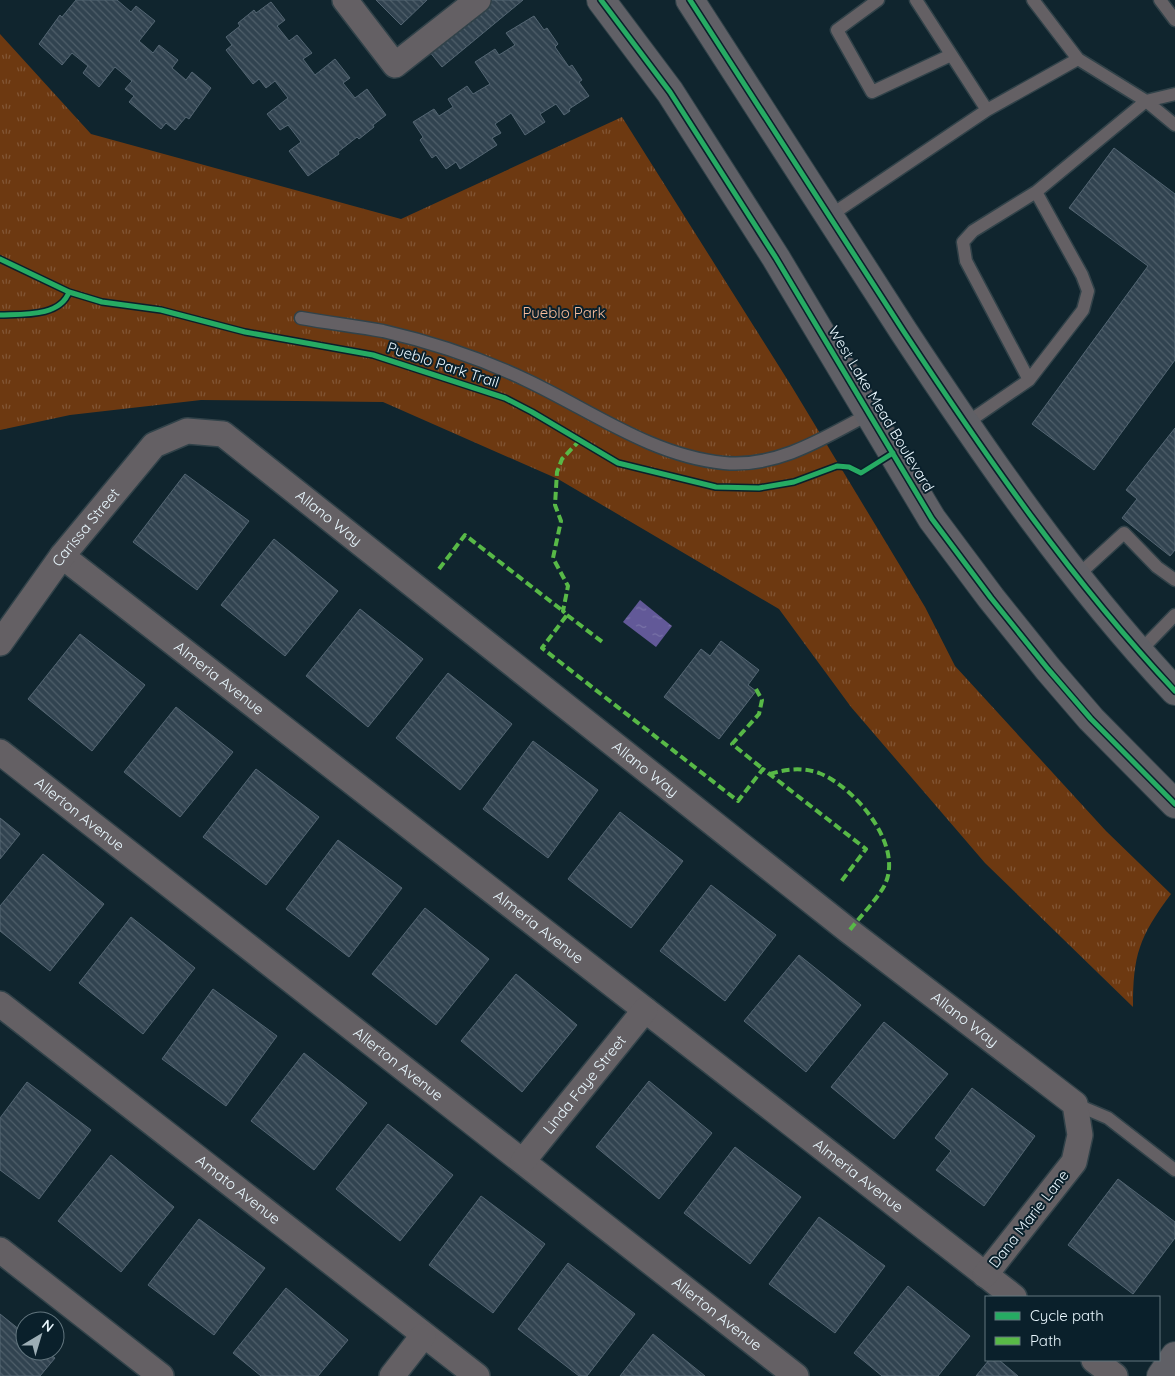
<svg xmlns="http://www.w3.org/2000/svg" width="1175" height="1376" font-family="Quicksand,sans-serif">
<defs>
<pattern id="grass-tufts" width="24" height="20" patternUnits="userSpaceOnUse" patternTransform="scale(1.25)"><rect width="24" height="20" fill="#6d3911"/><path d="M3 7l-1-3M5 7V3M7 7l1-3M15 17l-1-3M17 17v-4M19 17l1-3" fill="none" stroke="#825635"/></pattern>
<pattern id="water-ripples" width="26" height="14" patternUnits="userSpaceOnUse" patternTransform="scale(1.25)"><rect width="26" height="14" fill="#625998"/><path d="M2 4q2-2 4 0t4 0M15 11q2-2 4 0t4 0" fill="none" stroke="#7872a7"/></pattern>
<pattern id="building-back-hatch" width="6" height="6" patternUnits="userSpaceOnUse" patternTransform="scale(1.25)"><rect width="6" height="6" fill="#314350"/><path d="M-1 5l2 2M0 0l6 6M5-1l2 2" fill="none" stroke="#4f5f6a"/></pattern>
</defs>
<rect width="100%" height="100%" fill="#10252e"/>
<path fill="url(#grass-tufts)" d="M0,34L91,134L401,219L622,117L792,387L925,607L955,666L1106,831L1171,894C1139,937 1133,955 1133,1007L985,863L851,707L779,609L558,479L383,402L201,400L70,415L0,430Z"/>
<path fill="url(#water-ripples)" d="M640,600L672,626L656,647L623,622Z"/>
<path fill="url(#building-back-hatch)" stroke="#546673" d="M76,0H117L131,12L136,6L155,21L139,41L153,53L159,45L178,60L172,68L186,80L192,72L211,88L189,119L186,117L175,130L166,123L161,129L129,102L134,96L125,89L132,81L115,67L99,87L83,73L88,66L72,53L62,65L39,44L60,15L62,17Z
M376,0H427L401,25Z
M490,0H523L442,67L429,51Z
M271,2L285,20L277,26L289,41L297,35L312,53L303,59L315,75L335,59L350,78L343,83L355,98L367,89L386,115L373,125L374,127L359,139L357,137L338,152L339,154L308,176L289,151L301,142L288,125L280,130L267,114L288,98L275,81L266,88L259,79L253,84L226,50L232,45L226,37L240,26L238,23L254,10L256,13Z
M534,16L544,30L547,28L558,44L555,47L569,67L572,65L582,80L579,82L589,96L569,109L570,111L564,115L556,104L540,114L545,122L525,135L511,113L495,124L501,133L492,138L497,145L460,169L456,162L446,169L436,155L432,158L420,140L423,137L413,122L434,109L439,116L453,107L448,99L467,86L473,94L490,84L475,62L495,49L499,55L515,45L506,33Z
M1114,148L1175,194V360L1094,470L1032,424L1148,266L1069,208Z
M1175,428V550L1170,556L1122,518L1137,499L1126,490Z
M185,474L249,521L197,590L133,542Z
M274,539L338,591L285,656L221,605Z
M360,609L423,659L368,727L306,676Z
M80,634L145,685L92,751L28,699Z
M721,641L759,670L748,685L756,691L719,739L664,697L701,649L710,656Z
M448,673L512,724L460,790L396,738Z
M176,707L233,752L180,817L124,772Z
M533,741L598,790L548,858L483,809Z
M256,769L319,817L266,885L203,837Z
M620,812L683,861L631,928L568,879Z
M0,818L20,834L0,859Z
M338,840L402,888L349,957L286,909Z
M43,854L104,904L50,971L0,931V906Z
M711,885L776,935L725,1001L660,951Z
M425,908L489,959L436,1025L372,974Z
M131,917L195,968L143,1034L79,983Z
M799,955L861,1005L806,1072L744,1021Z
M516,974L577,1025L522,1092L461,1041Z
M213,989L277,1036L226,1106L162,1059Z
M884,1022L948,1074L894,1139L831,1087Z
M304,1053L367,1103L314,1170L251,1121Z
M649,1081L712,1133L659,1199L596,1147Z
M27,1082L91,1130L39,1199L0,1170V1118Z
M972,1088L1035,1136L984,1206L936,1170L951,1151L935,1138Z
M388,1124L453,1175L400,1241L336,1189Z
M735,1147L801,1197L750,1264L684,1213Z
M111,1155L174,1207L121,1272L58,1221Z
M1118,1179L1175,1222V1238L1133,1294L1068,1245Z
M481,1196L545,1244L493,1313L429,1265Z
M819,1217L885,1266L835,1333L769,1284Z
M199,1219L265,1268L214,1335L148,1285Z
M568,1263L635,1314L587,1376H579L518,1329Z
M908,1286L970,1336L938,1376H882L854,1353Z
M286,1288L348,1340L318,1376H261L233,1353Z
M0,1314L25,1334V1351H46L55,1358L40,1376H0Z
M653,1334L705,1376H620Z
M989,1360H999L1018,1376H976Z"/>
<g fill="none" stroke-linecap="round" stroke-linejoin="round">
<defs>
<path id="lane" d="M878,0L837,30L872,92L951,55
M916,0L987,110
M1033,0L1078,59
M1160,0L1175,20
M1146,101L1175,125
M1146,101L1175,94
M828,217L987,110L1078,59L1146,101L1036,192L1082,275L1088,291L1083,310L1029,380L965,424
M301,318C328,323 356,326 383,331C431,342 482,359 526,380C590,410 652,456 724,463C777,468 824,438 869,414
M1029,380L966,261L963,242L973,231L1036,192
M1076,577L1124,533L1157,567L1175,580
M1139,652L1175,615
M1075,1104L1108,1118L1175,1170"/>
<g id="street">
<path d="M345,0L395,65L478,0"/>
<path id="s1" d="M62,556L1014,1297"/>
<path id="s2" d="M0,643L62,556L154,445L187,431L223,434L849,931L1075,1104L1080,1135L1074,1162L985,1275"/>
<path id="s3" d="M0,752L796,1376"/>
<path id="s4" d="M0,1004L477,1376"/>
<path id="s5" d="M523,1161L645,1010"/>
<path d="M0,1250L161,1376"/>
<path d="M1094,1360L1115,1376"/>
<path d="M392,1376L423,1336"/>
</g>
<path id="primary" d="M601,0L670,92L776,258L932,519L991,598L1048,669L1091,719L1175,804
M690,0C761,111 832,222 904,332C987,458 1072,581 1175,691
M1161,1376L1175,1356"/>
</defs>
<use href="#lane" stroke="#314249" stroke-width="15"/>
<use href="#street" stroke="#314249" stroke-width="28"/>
<use href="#primary" stroke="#314249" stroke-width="30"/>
<use href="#lane" stroke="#646064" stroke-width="12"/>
<use href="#street" stroke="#646064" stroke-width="25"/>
<use href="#primary" stroke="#606066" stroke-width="28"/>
<path stroke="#58b947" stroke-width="4" stroke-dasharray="8 4" stroke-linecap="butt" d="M580,440L562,459L557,472L555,505L561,521L553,558L568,586L563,611L567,615L542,648L738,801L763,769L866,849L840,883
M439,569L465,535L563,611
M567,615L605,644
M756,689L762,700L759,714L732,744L763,769
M770,774C786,769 802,767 819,773C853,786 902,842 886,882C882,894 858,919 849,931"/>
<defs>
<path id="cycleway" d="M601,0L670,92L776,258L932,519L991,598L1048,669L1091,719L1175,804
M690,0C761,111 832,222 904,332C987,458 1072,581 1175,691
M0,259L69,292L102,302L161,310L245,332L373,355L505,398L532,412L618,463L716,487L759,488L794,482L837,466L849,467L861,473L893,453
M0,315C23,314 60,317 69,292"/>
</defs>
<use href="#cycleway" stroke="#0a202b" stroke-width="8"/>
<use href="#cycleway" stroke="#26ab63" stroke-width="5"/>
</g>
<g text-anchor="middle" stroke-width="4" stroke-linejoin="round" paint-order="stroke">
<g font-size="15" fill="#fabe9d" stroke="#0a202b">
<text x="564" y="318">Pueblo Park</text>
</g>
<g font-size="15" fill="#e9f7fe" stroke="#0a202b">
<text transform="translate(443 365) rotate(18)" y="5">Pueblo Park Trail</text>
<text transform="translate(881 409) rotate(59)" y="5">West Lake Mead Boulevard</text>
<text dy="5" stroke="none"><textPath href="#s2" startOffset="458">Allano Way</textPath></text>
<text dy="5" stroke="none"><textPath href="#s2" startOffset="144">Carissa Street</textPath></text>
<text dy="5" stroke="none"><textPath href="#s1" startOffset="199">Almeria Avenue</textPath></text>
<text dy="5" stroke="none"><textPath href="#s2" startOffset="862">Allano Way</textPath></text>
<text dy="5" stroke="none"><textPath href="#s3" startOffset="101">Allerton Avenue</textPath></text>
<text dy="5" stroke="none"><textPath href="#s1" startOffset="604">Almeria Avenue</textPath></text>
<text dy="5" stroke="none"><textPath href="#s2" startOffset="1268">Allano Way</textPath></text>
<text dy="5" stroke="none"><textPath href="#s3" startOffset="506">Allerton Avenue</textPath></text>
<text dy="5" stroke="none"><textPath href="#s5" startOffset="98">Linda Faye Street</textPath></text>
<text dy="5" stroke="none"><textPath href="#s1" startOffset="1009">Almeria Avenue</textPath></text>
<text dy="5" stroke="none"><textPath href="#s4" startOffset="302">Amato Avenue</textPath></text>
<text transform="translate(1029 1219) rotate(-52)" y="5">Dana Marie Lane</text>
<text dy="5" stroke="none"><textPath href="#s3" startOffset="911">Allerton Avenue</textPath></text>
</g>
</g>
<rect x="985" y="1296" width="175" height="65" fill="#0a202b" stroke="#63767f"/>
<rect x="995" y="1312" width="25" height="8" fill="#26ab63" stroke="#63767f"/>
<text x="1030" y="1321" font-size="15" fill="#e9f7fe">Cycle path</text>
<rect x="995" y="1337" width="25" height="8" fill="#58b947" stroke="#63767f"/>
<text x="1030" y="1346" font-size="15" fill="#e9f7fe">Path</text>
<g transform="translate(40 1336) rotate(38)"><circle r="24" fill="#0a202b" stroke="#63767f"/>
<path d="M0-4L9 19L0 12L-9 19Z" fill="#9daeb5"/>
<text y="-8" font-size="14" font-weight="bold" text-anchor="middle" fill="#e9f7fe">N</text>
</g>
</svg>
